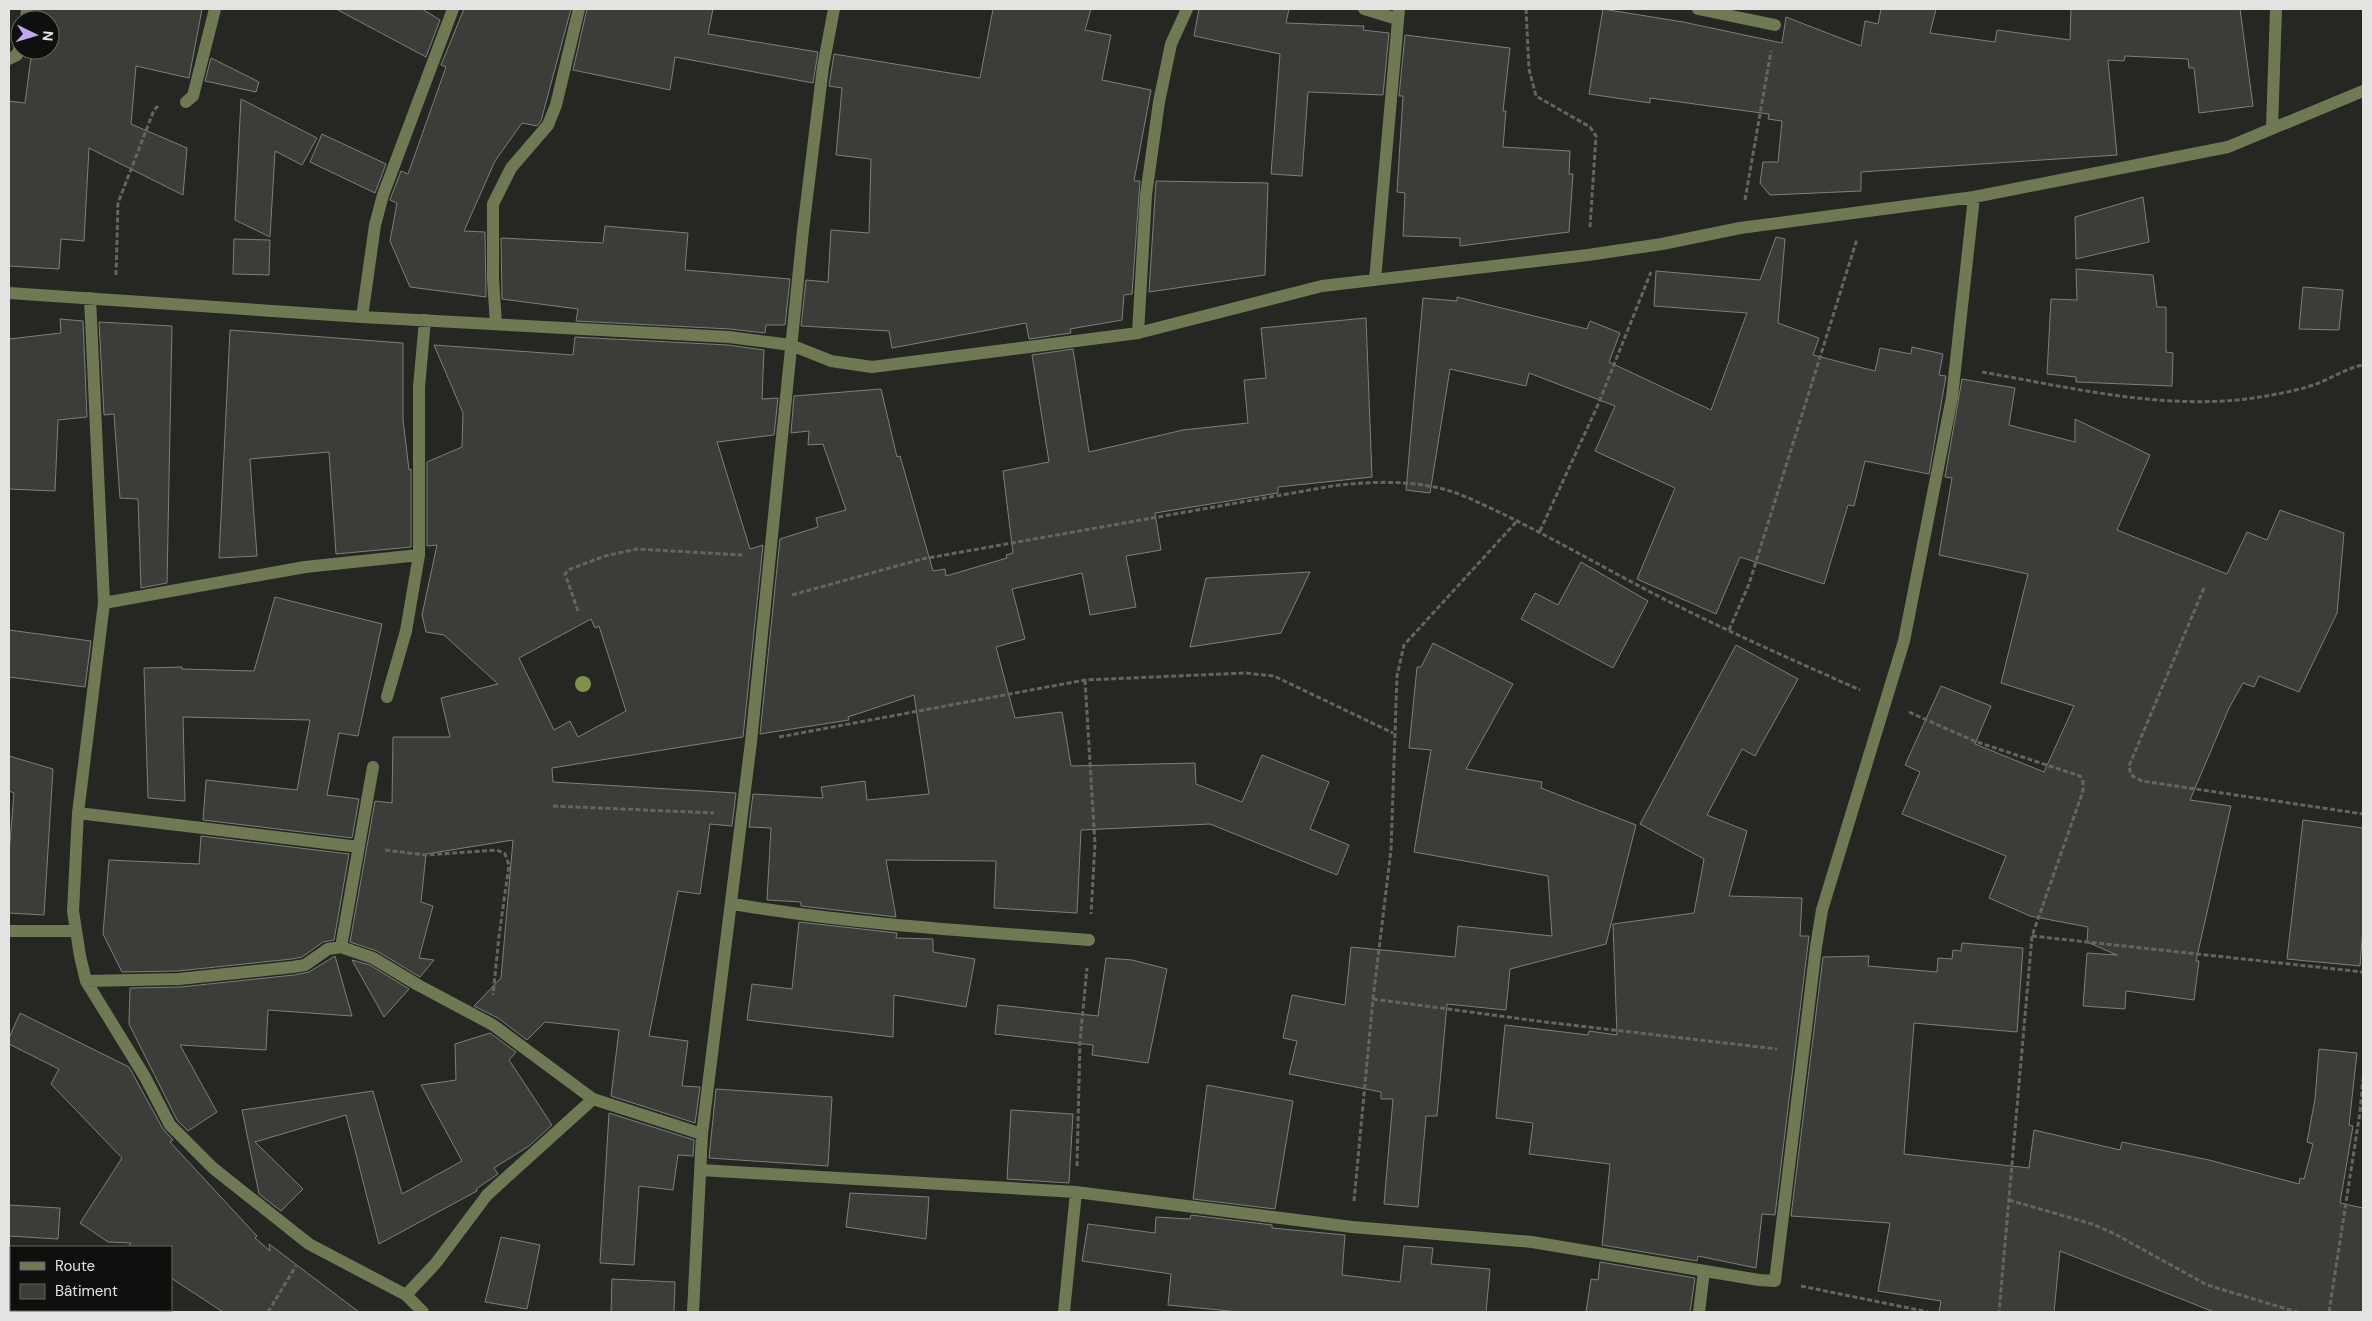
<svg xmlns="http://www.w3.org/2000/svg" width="2372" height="1321" font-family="'DM Sans',sans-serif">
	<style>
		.building { fill: #3c3d39; stroke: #7d7f7a; fill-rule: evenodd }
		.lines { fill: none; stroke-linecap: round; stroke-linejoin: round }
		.path { stroke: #646461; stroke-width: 3; stroke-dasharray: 5 2.5; stroke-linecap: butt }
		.minor { stroke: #6f7a55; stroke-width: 12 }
		.tree { fill: #80914b }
	</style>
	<rect width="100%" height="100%" fill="#262723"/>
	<path class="building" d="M36,9H202L189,78L136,66L131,124L187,148L183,195L89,148L84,241L61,239L59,269L9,266V101L25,103L32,50H50V20H35Z
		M336,9H422L440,20L426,57Z
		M464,9H571L541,121L537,126L522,123L495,161L464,231L485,232L486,297L410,287L390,241L397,203L390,200L391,197L401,171L408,174L446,67L441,65Z
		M587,9H713L708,34L818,52L813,83L675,57L670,90L573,70Z
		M993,9H1091L1085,30L1111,35L1102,80L1151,90L1134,181H1140L1132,294L1124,295L1122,320L1070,329L1071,333L1029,339L1026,323L892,348L889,331L801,326L806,280L828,282L831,230L869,233L871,159L836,155L842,88L829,86L834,54L980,78Z
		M1199,9H1289L1286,23L1364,26L1363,30L1389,33L1383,95L1308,92L1302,176L1271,174L1280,54L1194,36Z
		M1603,9L1683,22L1782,43L1786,17L1861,46L1865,21L1878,24L1881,9H1936L1930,33L1995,42L1997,30L2070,40L2071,9H2240L2253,106L2199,113L2194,68H2189L2188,59L2125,56L2124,61L2108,60L2117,155L1861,172V191L1770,195L1760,183L1763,162H1778L1782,121L1768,119L1769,114L1650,98V103L1589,94Z
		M1405,35L1510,48L1503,111H1506L1503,147L1570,151L1569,174H1573L1569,232L1460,246V238L1403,236L1405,193L1397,192L1403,96H1399Z
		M211,58L259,82L256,92L205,81Z
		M241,99L317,138L302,165L275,151L270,237L235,220Z
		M322,134L386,164L375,193L310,162Z
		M1156,181L1268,183L1265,275L1149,292Z
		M2143,197L2149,242L2076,259L2075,217Z
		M605,226L688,233L685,270L790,279L785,325H766L765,333L730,329L576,321L578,309L502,299L501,238L603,243Z
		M1776,237L1785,239L1778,323L1819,338L1813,355L1875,371L1880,348L1911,354L1912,347L1943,354L1939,375L1946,376L1929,474L1865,461L1854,506L1848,505L1824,584L1740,557L1716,614L1637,579L1675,488L1595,451L1615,406L1529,373L1526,386L1450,369L1430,493L1406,490L1423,298L1457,301V297L1587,329L1590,321L1620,333L1609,362L1711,410L1747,313L1654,306L1656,271L1760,280Z
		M234,239L270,240L269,275L233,274Z
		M2076,269L2153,275L2157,307H2166V352L2173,353L2172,386L2076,382V377L2047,374L2051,299L2077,300Z
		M2303,287L2343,290L2339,330L2299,329Z
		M1366,318L1372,477L1278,487V493L1155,513L1161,550L1126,556L1136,607L1090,615L1082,573L1012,589L1025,639L996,647L1015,718L1062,712L1071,766L1195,763L1196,784L1242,802L1262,755L1329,782L1310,829L1349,845L1337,875L1210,824L1081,830L1077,913L994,908L996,861L886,860L896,917L801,906V902L767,900L771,828L749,827L753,794L823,798L821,787L865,781L867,800L929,794L914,695L848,717L849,720L760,734L780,539L818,527L816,518L846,510L823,444L808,445L809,431L791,433L794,396L881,389L897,457L900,456L933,571L945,569L946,576L1007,558L1006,555L1013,553L1003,471L1049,462L1032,355L1073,349L1089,452L1183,430L1248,423L1244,380L1266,378L1261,328Z
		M60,319L83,321L87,417L58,420L55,491L9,489V339L61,333Z
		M99,322L172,326L167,583L141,588L138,499L120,498L114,414L104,415Z
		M230,330L403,343V420L409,470L411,469V547L336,554L329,452L250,459L257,556L219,558Z
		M575,337L728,345L764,350L762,399L778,398L774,435L717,442L750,549L763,545L743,737L552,768L553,782L736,793L732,826L710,824L700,894L678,891L649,1036L688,1041L682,1086L700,1087L695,1123L611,1096L619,1030L545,1022L527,1040L498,1018L474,1006L501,978L513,840L426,854L421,902L433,906L419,958L434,960L420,977L377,951L350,942L375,801L392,803L393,737H450L441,698L498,684L444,635L426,632L422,615L437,545L427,546V462L462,447L463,413L434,345L573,355ZM591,619L595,628L599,626L626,711L578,737L570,721L554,730L519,658Z
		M1962,379L2015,388L2009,425L2075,442V419L2150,455L2117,530L2227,574L2247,532L2267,540L2280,510L2344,533L2337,613L2299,692L2259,676L2254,687L2243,683L2229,708L2190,800L2231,806L2196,961H2199L2194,1000L2126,991L2125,1009L2083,1006L2087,953L2117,955L2087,942L2088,927L2030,916L1989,898L2006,856L1902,814L1920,772L1905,765L1941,686L1991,706L1975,744L2044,772L2074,706L2001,683L2028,574L1939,555L1952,478L1945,477Z
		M1581,562L1648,601L1613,668L1521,619L1535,593L1558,605Z
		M1310,572L1281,633L1190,647L1206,578Z
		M275,597L382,624L358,736L339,733L327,795L359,799L352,838L203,820L206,780L297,790L310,720L183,717L185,801L148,798L144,668L182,667V669L254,671Z
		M9,630L91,641L85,687L9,677Z
		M1433,643L1513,684L1466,769L1542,782L1541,788L1636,825L1606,944L1510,969L1506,1010L1447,1004L1437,1116H1426L1418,1207L1384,1204L1393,1099H1381V1092L1289,1074L1297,1041L1283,1038L1292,995L1345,1005L1351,947L1455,957L1458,926L1552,936L1548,876L1414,852L1431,750L1409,748L1417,667H1421Z
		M1736,645L1798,679L1755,756L1742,749L1707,815L1747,831L1729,896L1802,898L1800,936H1809L1775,1215L1762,1214L1756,1268L1698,1256L1697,1261L1602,1245L1610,1164L1529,1154L1533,1123L1496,1118L1505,1025L1588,1035L1589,1031L1617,1035L1613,924L1694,913L1704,859L1640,824Z
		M9,756L53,769L44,915L9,913V854L14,793L9,791Z
		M2303,820L2363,828V928L2360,966L2287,959Z
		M201,836L349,854L334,940L323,942L302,957L292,959L178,971L122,972L103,934L109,860L199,864Z
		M799,922L897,933L896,938L933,939V952L975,959L966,1007L894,995L893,1037L747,1020L752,984L792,989Z
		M1962,943L2023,948L2017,1032L1914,1023L1904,1154L2029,1168L2034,1130L2120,1150L2122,1142L2209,1160L2299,1184L2300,1178L2304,1179L2313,1144L2307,1142L2315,1099L2319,1049L2357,1053L2349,1125L2353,1126L2340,1203L2363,1208V1312H2214L2060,1251L2054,1312H1939L1941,1301L1878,1291L1890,1223L1791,1216L1823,957L1869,956L1868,966L1937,972L1938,958L1952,959L1953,950L1961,951Z
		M335,956L352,1016L268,1010L266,1050L180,1045L217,1112L188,1131L177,1120L129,1024L130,988L180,987L294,975L309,972Z
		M1106,958L1132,960L1167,969L1148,1063L1092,1055L1093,1045L995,1034L998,1005L1098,1016Z
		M352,960L370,965L409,989L384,1017Z
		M20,1013L129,1067L163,1129L173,1140L170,1142L257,1236L255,1238L270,1251L269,1244L359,1312H223L171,1278V1247H128L131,1243L108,1242L80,1223L122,1158L51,1084L59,1069L9,1044V1038Z
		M490,1033L516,1052L509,1060L552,1125L529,1146L494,1168L498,1174L476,1189L477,1191L379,1244L346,1115L255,1142L303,1189L281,1211L259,1194L242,1110L373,1091L402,1194L462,1161L421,1085L456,1080L455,1044Z
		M1207,1085L1293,1101L1275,1209L1193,1199Z
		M716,1089L832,1097L828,1166L709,1158Z
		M1011,1110L1073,1114L1069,1183L1007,1179Z
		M609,1113L694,1140L693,1156L678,1155L673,1190L639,1186L634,1265L600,1263Z
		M850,1193L929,1197L926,1239L846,1227Z
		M9,1205L60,1208L58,1239L9,1236Z
		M1191,1215L1272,1225V1228L1345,1235L1342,1275L1400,1282L1404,1246L1433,1248L1431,1264L1490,1269L1486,1312H1240L1168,1305L1171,1274L1082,1261L1088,1224L1155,1233L1156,1217L1190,1219Z
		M501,1237L540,1245L527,1309L485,1302Z
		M1600,1262L1695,1278L1690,1312H1586L1591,1279L1598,1280Z
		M612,1279L675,1282L674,1312H611Z"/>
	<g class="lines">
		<path class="path" d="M1526,9L1529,69L1536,96L1590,127L1596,136L1590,227
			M1745,200L1771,51
			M116,275L118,203L154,110L159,105
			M1982,372C2073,388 2173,413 2266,396C2283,393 2305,389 2321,382C2335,376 2348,368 2363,365
			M1540,531L1597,407L1651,272
			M2204,588L2129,766L2131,775L2142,781L2363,814
			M792,595L922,559L1332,486C1366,482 1400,480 1434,487C1457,491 1479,503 1501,513C1544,534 1585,557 1628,580C1703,621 1782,655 1860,690
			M578,611L565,574L568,570L605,556L637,549L742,555
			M1729,630L1749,584L1857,239
			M1085,680L1095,844L1091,914
			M1909,712L1974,741L2080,776L2083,782V791L2032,936L1999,1312
			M779,737L1085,680L1245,673L1274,676L1393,733
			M553,806L714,813
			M385,850L425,855L497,850L505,854L509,865L499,936L493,995
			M2032,936L2363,972
			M1373,999L1545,1022L1777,1049
			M1077,1166L1080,1041L1087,968
			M2009,1200L2092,1224L2115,1234L2207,1285L2297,1312
			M1354,1201L1373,999L1391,850L1397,676L1404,645L1517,521
			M1801,1286L1928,1312
			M268,1312L296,1266
			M2329,1312L2360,1112L2363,1079"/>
		<path class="minor" d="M1364,9L1397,19
			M1698,9L1775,25
			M26,20L27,9
			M9,59L17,55L20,47
			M186,102L193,96L215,9
			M2272,128L2276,9
			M1375,280L1399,9
			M9,293L362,317L729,337L791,345L831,361L872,367L1138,333L1322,286L1588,255L1662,244L1740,228L1974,197L2228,147L2363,91
			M90,298L104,603L78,813L73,911L80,956L86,981L145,1077L170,1125L213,1168L309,1244L406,1295L423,1312
			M362,317L375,225L383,195L453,9
			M496,324L493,279V204L511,168L548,125L556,105L579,9
			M1138,333L1146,195L1159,102L1171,44L1187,9
			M104,603L305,567L419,555V387L425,320
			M387,697L406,631L419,555
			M78,813L359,847
			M733,904C851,924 970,931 1089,940
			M9,931H76
			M341,947L373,767
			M86,981L179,979L293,967L305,965L328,949L341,947L373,958L418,985L493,1025L593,1099L702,1134
			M701,1170L1076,1192L1352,1227L1532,1242L1759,1280L1775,1281L1816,947L1822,910L1904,641L1952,397L1974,197
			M406,1295L436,1263L487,1195L593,1099
			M693,1312L702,1134L751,742L803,230L823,67L834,9
			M1064,1312L1076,1192
			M1699,1312L1704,1271"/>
	</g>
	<circle class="tree" cx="583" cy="684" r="8"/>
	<rect width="2372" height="1321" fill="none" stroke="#e3e3e1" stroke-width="20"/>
	<rect x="10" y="1246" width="162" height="65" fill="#0f100e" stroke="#646462"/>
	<rect x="20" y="1262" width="25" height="8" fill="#6f7a55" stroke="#646462"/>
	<text x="55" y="1271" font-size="15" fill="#e3e3e1">Route</text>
	<rect x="20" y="1284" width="25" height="15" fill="#3c3d39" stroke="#646462"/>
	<text x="55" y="1296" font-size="15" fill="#e3e3e1">Bâtiment</text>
	<g transform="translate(35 35) rotate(95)"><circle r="24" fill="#0f100e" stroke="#646462"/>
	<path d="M0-4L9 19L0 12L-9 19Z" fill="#c3a7f2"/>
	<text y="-8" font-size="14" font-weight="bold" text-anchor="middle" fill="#e3e3e1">N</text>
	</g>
</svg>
